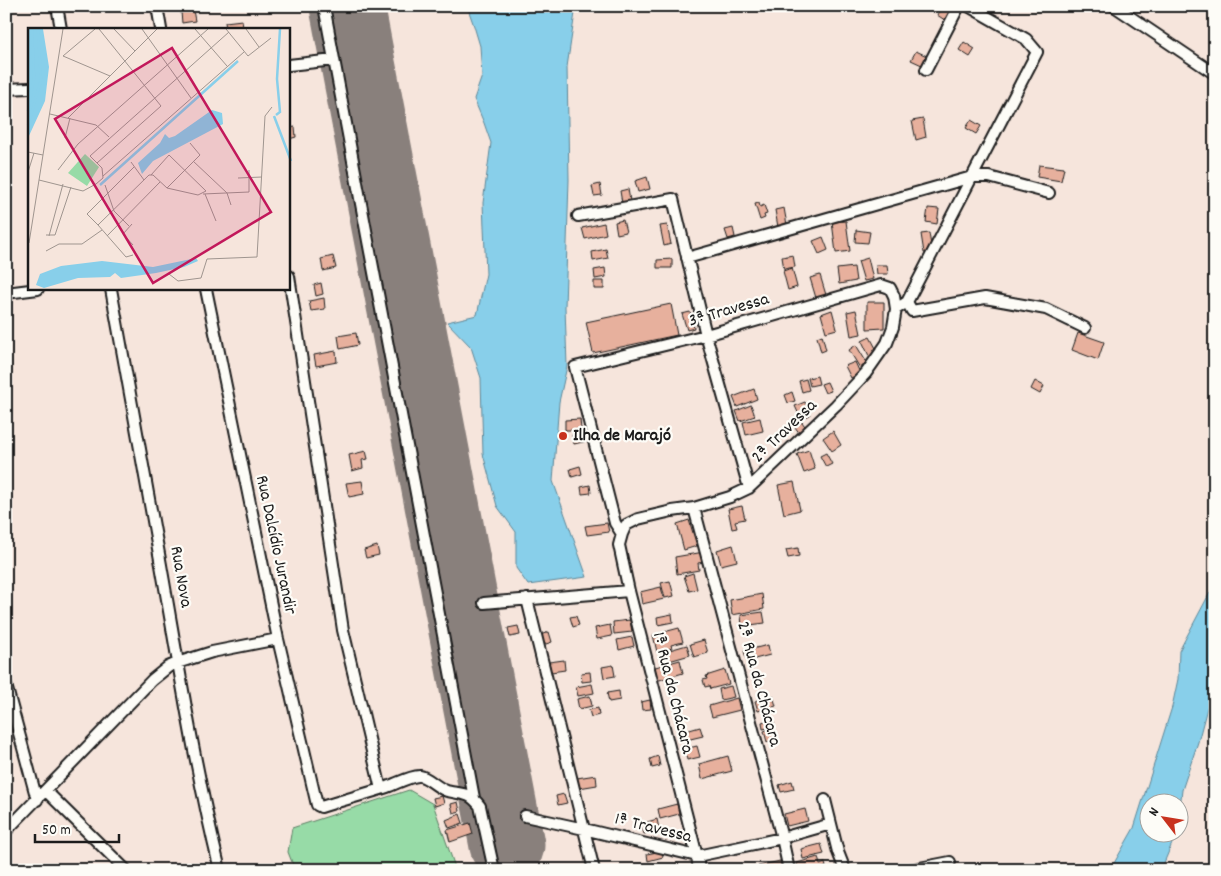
<svg xmlns="http://www.w3.org/2000/svg" width="1221" height="876" font-family="Dekko,sans-serif">
	<style>
		.green { fill: #97dba7; stroke: #5a7c62 }
		.water { fill: #88cfea; stroke: #5d8798 }
		.lines { fill: none; stroke-linecap: round; stroke-linejoin: round }
		.runway { stroke: #89807c; stroke-width: 75 }
		.building { fill: #e7b09d; stroke: #1c1c1c }
		.street-casing { stroke: #1c1c1c; stroke-width: 14 }
		.street { stroke: #fdfcf7; stroke-width: 10 }
		.poi-dot { fill: #c8321e; stroke: #fdfcf7; stroke-width: 2 }
		.labels { text-anchor: middle; dominant-baseline: central; stroke-width: 4.5; stroke-linejoin: round; paint-order: stroke }
		.street-label { font-size: 18px; fill: #1c1c1c; stroke: #fdfcf7 }
		.poi-label { font-size: 18px; font-weight: bold; fill: #1c1c1c; stroke: #fdfcf7; text-anchor: start }
		.inset-river { fill: none; stroke: #88cfea; stroke-width: 2.5 }
		.inset-road { fill: none; stroke: #9f958f; stroke-width: 1 }
		.view { fill: #c2185b; fill-opacity: 0.15; stroke: #c2185b; stroke-width: 2.5 }
		.inset-edge { fill: none; stroke: #1c1c1c; stroke-width: 2.5 }
	</style>
	<rect width="100%" height="100%" fill="#f6e5dc"/>
	<filter id="ink" filterUnits="userSpaceOnUse"><feTurbulence type="fractalNoise" baseFrequency=".02" numOctaves="2"/><feDisplacementMap in="SourceGraphic" scale="10" xChannelSelector="R" yChannelSelector="G"/><feConvolveMatrix kernelMatrix="1 2 1 2 8 2 1 2 1" color-interpolation-filters="sRGB"/></filter>
	<g filter="url(#ink)">
		<path class="green" d="M409,790L433,804L456,870H295L288,852L292,828Z"/>
		<path class="water" d="M467,6H576L567,67L569,180L565,307L567,366L559,402L553,481L587,577L528,585L516,568V532L497,506L483,454L481,378L471,347L447,322L477,315L486,274L483,203L491,143L484,123L474,99L482,76L480,46L474,26Z
			M1215,583V692L1207,708L1198,742L1182,790L1179,816L1178,804H1148V834H1176L1161,870H1109L1113,865L1134,828L1172,707L1178,679L1179,651Z"/>
		<g class="lines">
			<path class="runway" d="M347,6L507,845"/>
		</g>
		<path class="building" d="M942,6L953,12L948,22L937,15Z
			M193,10L195,21L182,23L181,12Z
			M242,20L243,28L226,29L225,22Z
			M964,42L975,49L970,57L959,50Z
			M916,51L929,57L924,66L911,60Z
			M923,119L926,137L916,140L912,121Z
			M971,120L981,126L976,134L966,128Z
			M295,127L296,137L289,139V128Z
			M1039,165L1064,168L1061,181L1037,177Z
			M647,177L650,189L638,192L635,181Z
			M600,184L602,195L594,196L592,186Z
			M628,189L630,201L622,203L620,191Z
			M759,203L760,207L764,205L767,214L764,215L765,218L760,220L755,204Z
			M784,208L787,225L778,227L775,210Z
			M928,208L939,209L937,224L926,222Z
			M623,220L626,232L617,234L615,222Z
			M846,221L850,251L836,253L832,222Z
			M604,223L606,234L585,239L582,228Z
			M667,225L671,244L664,246L660,226Z
			M733,228L735,237L728,239L725,230Z
			M856,230L870,232L868,243L855,242Z
			M929,233L932,252L924,253L921,234Z
			M823,237L828,250L819,254L813,241Z
			M606,249L608,258L593,261L592,252Z
			M793,255L795,267L784,269L782,257Z
			M333,256L336,268L323,271L321,259Z
			M868,258L873,279L864,281L858,261Z
			M672,259V268H657V260Z
			M876,265H887L888,274H877Z
			M854,267L856,281L839,284L837,269Z
			M605,268L606,277L595,279L594,270Z
			M792,268L797,287L788,290L783,271Z
			M820,275L826,295L816,298L810,278Z
			M594,281H604V289H594Z
			M321,283L323,294L316,296L314,285Z
			M324,298L325,309L311,311L309,301Z
			M867,302H884V328L867,329Z
			M671,304L677,335L593,353L586,322Z
			M832,310L837,329L826,332L821,314Z
			M856,310L861,334L851,336L847,312Z
			M690,312L694,328L687,330L682,314Z
			M356,333L358,345L340,349L338,336Z
			M1078,333L1104,342L1098,360L1072,350Z
			M822,335L826,350L821,352L817,337Z
			M870,337L879,354L870,358L862,341Z
			M856,345L867,363L860,368L849,350Z
			M336,351L337,362L316,366L314,355Z
			M855,362L860,373L851,378L845,366Z
			M817,376L819,384L810,386L808,378Z
			M806,379L809,390L802,392L799,381Z
			M1035,381L1044,386L1040,394L1031,389Z
			M827,382L831,391L825,393L821,384Z
			M754,389L757,399L737,407L733,397Z
			M792,392L795,401L788,403L785,395Z
			M805,402L810,415L801,419L795,406Z
			M751,405L755,416L740,421L736,411Z
			M760,418L763,431L746,435L743,422Z
			M580,419L581,430H565V420Z
			M802,422L807,429L800,434L795,427Z
			M833,431L841,445L832,451L823,438Z
			M585,432L587,441L574,444L572,435Z
			M809,450L815,469L804,473L797,454Z
			M366,451L368,459L362,460L363,468L352,471L349,455Z
			M826,453L832,464L826,467L820,456Z
			M580,466L582,474L572,477L570,469Z
			M362,481L364,494L349,497L346,483Z
			M794,482L800,510L784,514L778,485Z
			M590,485L591,493L582,494L581,487Z
			M742,506L745,519L735,521L737,528L732,529L728,509Z
			M689,520L697,546L684,550L677,524Z
			M607,523L609,532L587,535L585,526Z
			M733,545L737,561L721,565L717,550Z
			M377,546L379,555L366,558L364,550Z
			M798,548L799,556L788,558L786,550Z
			M704,552L705,562L698,563L699,570L677,574L675,557Z
			M693,573L697,589L689,591L684,576Z
			M670,581L674,596L665,598L661,583Z
			M661,587L664,599L642,604L640,592Z
			M762,594L764,609L732,615L730,600Z
			M763,612L765,623L742,626L741,615Z
			M672,614L673,622L658,625L657,617Z
			M576,616L579,625L573,627L570,617Z
			M630,620L632,632L614,634L613,622Z
			M610,625L612,636L597,639L595,628Z
			M518,626L520,635L510,637L508,628Z
			M679,628L683,642L671,645L672,648L657,652L653,635Z
			M549,632L552,642L543,645L540,635Z
			M632,637L634,646L619,650L617,640Z
			M704,640L708,653L694,657L690,644Z
			M687,645L690,655L662,663L659,653Z
			M768,645L770,655L747,661L744,651Z
			M564,660L565,670L551,672L549,662Z
			M680,660L683,673L656,681L652,668Z
			M613,665L615,676L604,678L602,667Z
			M725,670L729,684L710,689L709,686L705,687L703,680L707,679L706,676Z
			M590,672L591,681L582,682L581,673Z
			M592,684L594,693L578,696L576,687Z
			M731,686L734,697L721,700L719,689Z
			M619,691L620,700L609,702L607,693Z
			M590,696L592,706L579,709L577,699Z
			M773,696L776,706L758,711L755,701Z
			M737,698L740,710L712,717L709,706Z
			M650,700L651,709L642,710L641,702Z
			M598,708L599,715L591,717L589,710Z
			M773,719L775,726L763,729L762,722Z
			M700,727L703,736L682,741L679,733Z
			M774,728L777,739L767,742L764,731Z
			M697,746L700,757L687,760L685,749Z
			M658,756L660,766L652,768L650,759Z
			M728,756L732,771L702,779L699,764Z
			M596,775L597,785L579,788L577,778Z
			M792,781L794,789L781,792L779,785Z
			M564,794L567,803L558,805L556,796Z
			M442,796L444,803L435,806L433,798Z
			M458,802L460,811L453,813L451,804Z
			M677,804L679,814L660,819L658,809Z
			M805,809L808,821L787,826L784,814Z
			M460,814L463,823L449,828L446,820Z
			M657,819L659,829L644,834L641,824Z
			M470,823L473,834L450,842L447,830Z
			M821,844L824,854L803,859L801,849Z
			M662,851L663,857L648,861L647,854Z
			M818,857L820,865L825,863L826,867L816,870H798L797,863Z
			M780,861L782,870H759L758,866Z"/>
		<g class="lines">
			<defs>
				<path id="street" d="M57,6L61,29
					M157,6L161,29
					M324,6L368,241L474,798
					M1114,6L1215,74
					M289,65L334,60
					M926,70L959,6
					M6,89L29,88
					M578,216L673,199L706,335L749,488
					M687,258L972,177H989L1049,193
					M289,276L343,630L381,789
					M111,289C128,381 145,473 161,565C179,667 195,769 220,870
					M206,289L278,639L317,805L321,807C343,800 366,794 387,787C396,784 412,775 420,776C428,777 437,788 447,791C463,795 468,791 480,806L494,870
					M6,293L38,289
					M907,302L912,311L985,298L1046,309L1085,328
					M896,309L907,302L1037,52L1026,39L968,6
					M694,508L782,838L789,870
					M622,534L615,523L575,367L706,335L881,285L890,288L894,296L896,309L893,327L887,343L866,373L836,405L749,488L730,497L694,508L672,511L638,519L626,525L622,534L619,545L629,591L697,856L699,870
					M527,599L594,870
					M484,603L629,591
					M6,685L37,800
					M46,791L126,870
					M825,800L838,852L845,870
					M525,816L584,829L697,856L782,838L831,824
					M6,831L152,680L168,667L177,663L212,652L278,639
					M909,870L950,862"/>
			</defs>
			<use href="#street" class="street-casing"/>
			<use href="#street" class="street"/>
		</g>
	</g>
	<circle class="poi-dot" cx="563" cy="436" r="5"/>
	<g class="labels">
		<g class="street-label">
			<text transform="translate(729 311) rotate(-16)">3ª Travessa</text>
			<text transform="translate(785 432) rotate(-44)">2ª Travessa</text>
			<text transform="translate(275 545) rotate(78)">Rua Dalcídio Jurandir</text>
			<text transform="translate(180 577) rotate(80)">Rua Nova</text>
			<text transform="translate(758 684) rotate(75)">2ª Rua da Chácara</text>
			<text transform="translate(672 693) rotate(76)">1ª Rua da Chácara</text>
			<text transform="translate(653 829) rotate(14)">1ª Travessa</text>
		</g>
		<g class="poi-label">
			<text x="573" y="436">Ilha de Marajó</text>
		</g>
	</g>
	<g transform="translate(28 28)">
		<rect width="262" height="262" fill="#f6e5dc"/>
		<path d="M57,126L71,139L59,158L40,145Z" fill="#97dba7"/>
		<path d="M0,1H15L21,39L17,73L0,110ZM184,82L194,85L195,96L125,133L114,146L110,135L132,115L137,106L141,110L147,108ZM168,230L170,233L156,239L128,245L93,250L87,245L82,249L50,250L16,260L8,257L12,246L33,238L74,233L125,239Z" fill="#88cfea"/>
		<path class="inset-river" d="M0,83L6,50L4,1M248,87L252,84L249,51L252,1M246,88L263,133M0,97L13,52L10,1M72,157L210,33"/>
		<path class="inset-road" d="M86,1L107,23M114,1L163,70M167,1L199,38M198,1L220,28L243,10M218,1L231,19M35,28L82,48M35,28L67,1M22,86L68,97L81,109M40,90L129,1M37,110L42,90M0,124L15,127M165,133L199,165L203,177M103,134L116,152M69,135L133,78L71,1M30,142L50,116L180,1M0,144L6,125M75,148L216,24M210,150L234,149M11,152L55,163L68,156L75,150L74,140L62,128L201,4M77,157L86,183L101,198M139,160L172,127L162,115M175,166L221,164V142M177,166L188,193M104,196L95,206L105,217M70,197L59,186L106,139M18,207H27L43,159M21,208L35,156M79,208L132,154M1,215L35,1M18,223L31,216H54L74,202M105,227L98,229L70,197L121,147H125L139,160L170,167L178,163L141,127L123,147M141,246L150,253L173,250L179,231L229,229L237,88L244,79"/>
		<path class="view" d="M144,20L243,184L125,255L27,91Z"/>
		<rect width="262" height="262" class="inset-edge"/>
	</g>
	<rect width="1221" height="876" fill="none" stroke="#fdfcf7" stroke-width="25"/>
	<rect x="12" y="12" width="1196" height="851" fill="none" stroke="#1c1c1c" stroke-width="2" filter="url(#ink)"/>
	<g transform="translate(1164 818) rotate(301)"><circle r="24" fill="#fdfcf7" stroke="#a3a29f"/>
	<path d="M0-4L9 19L0 12L-9 19Z" fill="#c8321e"/>
	<text y="-8" font-size="14" font-weight="bold" text-anchor="middle" fill="#1c1c1c">N</text>
	</g>
	<path d="M35 834v8h84v-8" fill="none" stroke="#1c1c1c" stroke-width="2.5"/>
	<text x="42" y="834" font-size="15" fill="#1c1c1c" stroke="#fdfcf7" stroke-width="4" paint-order="stroke">50 m</text>
</svg>
